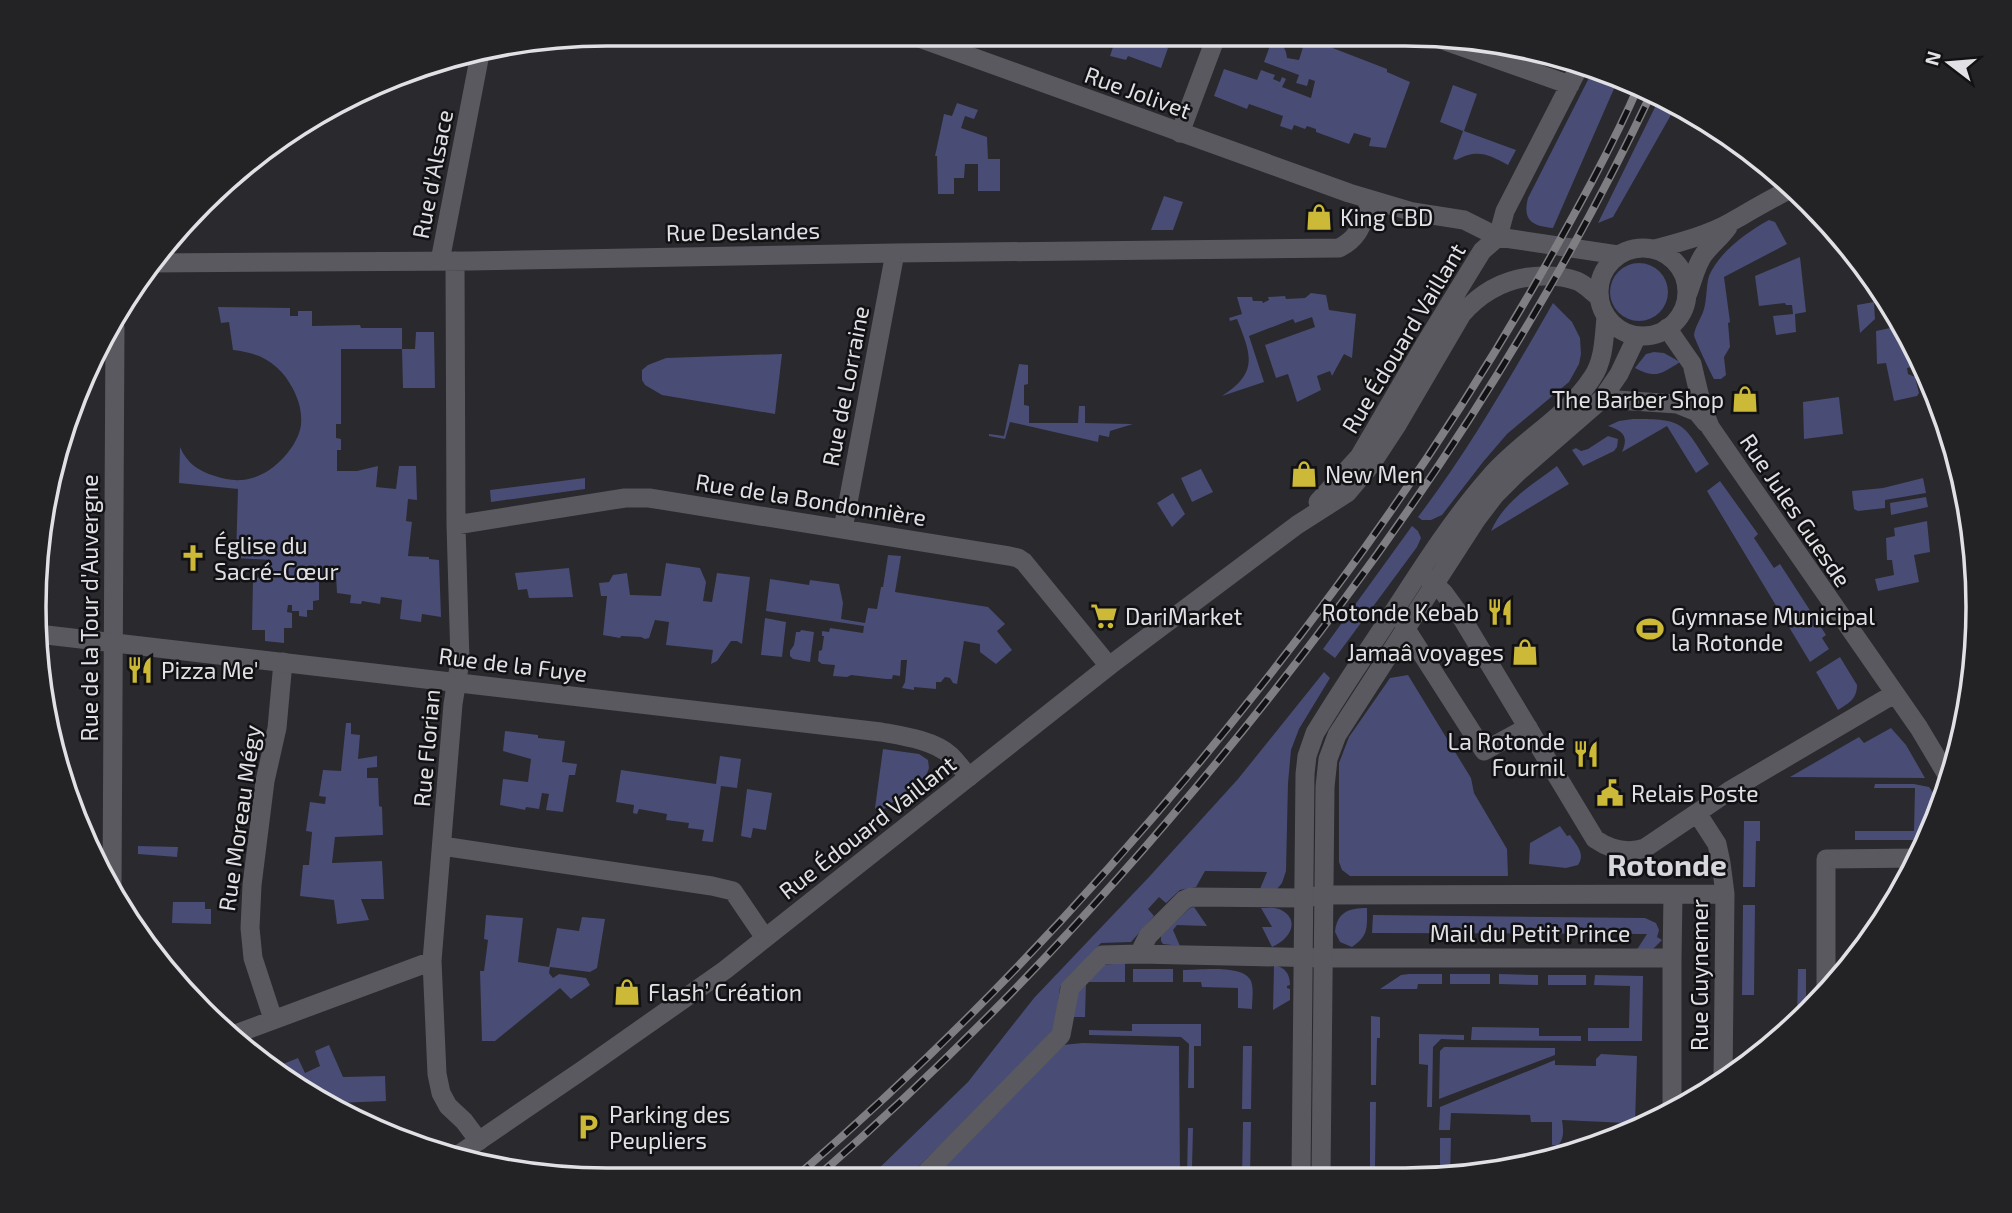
<svg xmlns="http://www.w3.org/2000/svg" width="2012" height="1213" font-family="'Exo 2',sans-serif">
	<style>
		.green { fill: #494c74 }
		.lines { fill: none; stroke-linecap: round; stroke-linejoin: round }
		.minor { stroke: #59595f; stroke-width: 19 }
		.tertiary { stroke: #59595f; stroke-width: 19 }
		.secondary { stroke: #59595f; stroke-width: 19 }
		.rail-casing { stroke: #7e7e83; stroke-width: 8 }
		.rail { stroke: #121215; stroke-width: 5; stroke-dasharray: 16; stroke-linecap: butt }
		.labels { text-anchor: middle; dominant-baseline: central; stroke-width: 5; stroke-linejoin: round; paint-order: stroke }
		.street-label { font-size: 23px; fill: #e1e1e5; stroke: #121215 }
		.poi-label { font-size: 23px; fill: #e1e1e5; stroke: #121215; text-anchor: start }
		.district-label { font-size: 30px; font-weight: bold; fill: #d6d7dd; stroke: #121215 }
		.rim { fill: none; stroke: #e1e1e5; stroke-width: 3.5 }
	</style>
	<rect width="100%" height="100%" fill="#29292e"/>
	<path class="green" d="M1101,36H1136L1168,48L1161,68L1128,56L1126,60L1110,56L1113,47L1099,41Z
		M1272,40C1282,44 1286,47 1287,58L1299,60L1303,47H1309L1312,40L1387,69V72L1410,82L1386,148L1369,146L1371,138L1354,133L1349,144L1316,132V129L1307,126L1305,129L1294,125L1292,130L1280,126L1283,116L1249,104L1247,109L1214,96L1224,69L1257,80L1261,70L1275,75L1273,79L1280,82L1282,77L1286,79L1282,87L1311,98L1315,81L1309,79L1307,86L1296,83L1299,75L1264,62Z
		M1594,68L1620,75L1553,228C1533,226 1522,221 1528,198Z
		M1453,85L1477,94L1464,131L1516,150L1508,165C1487,154 1478,149 1456,160L1453,159L1463,131L1440,122Z
		M1660,97L1676,106L1613,217L1598,223Z
		M957,103L978,110L974,119L965,116L961,128L987,137L988,159H1000V191H978V164H965L964,178H954V194H938L937,156H935L944,114L952,116Z
		M1164,196L1183,202L1173,230H1151Z
		M1769,220L1775,222L1787,244L1724,277L1730,322L1728,323L1730,347L1724,357L1726,375L1721,379H1714C1712,376 1694,338 1694,335C1695,326 1702,317 1704,309C1707,298 1706,286 1709,276C1719,252 1747,232 1769,220Z
		M1800,257L1806,312L1795,314L1796,332L1776,335L1773,316L1793,314L1792,305H1786L1785,303L1759,306L1755,276Z
		M1610 292a29 29 0 1 1 58 0a29 29 0 1 1-58 0Z
		M1873,280L1888,300L1874,303L1875,319L1860,333L1857,305L1874,302Z
		M1311,293L1326,295L1329,310L1356,314L1352,358L1344,354L1332,376L1330,371L1317,376L1321,390L1297,402L1288,374L1276,378L1265,345L1315,327L1312,317L1295,323L1293,319L1249,336L1264,382L1222,396C1259,372 1251,355 1237,319L1230,321L1229,318L1242,314L1237,297H1252L1253,301H1262L1263,303L1269,300L1268,297L1285,296L1286,299L1305,298Z
		M1553,303L1572,322L1580,338L1581,354L1579,364L1569,382L1507,434L1483,462L1442,515L1431,520H1422L1418,517C1469,450 1511,376 1553,303Z
		M218,307L290,308V316H298V311H312V326L360,325L361,328H402V349H415L416,332H434L435,388H403L402,349H341V424H336V438L341,439V450H337V471H357L378,466L376,487L396,489L399,466H416L417,500L408,499L406,521L412,522L408,556L429,557V559L439,560L441,617L422,614L421,622L400,619L402,600L381,597L380,604L362,601L361,604L350,603L351,595L337,593L336,575L319,576V600L313,601V610H307V617L299,616V611H292V605H288L287,612L292,613V628H284V643L265,641V630H252L253,578L270,577L271,560L236,558L238,489L179,483L180,447C187,463 198,471 215,476C227,480 239,482 252,478C273,473 298,447 301,425C302,411 299,401 293,389C280,364 261,353 233,350L229,322L221,323Z
		M1904,325L1912,341L1916,366L1907,368L1908,374L1915,377L1919,393L1917,396L1894,401L1886,363L1877,364L1876,331Z
		M1654,352L1664,353L1680,362C1661,374 1656,379 1635,368L1646,354Z
		M782,354L775,414L662,395L645,385L642,380V370L648,365L666,358Z
		M1019,364L1028,365V384L1024,385V405L1029,406V423H1078L1079,406H1085V423L1133,424L1110,431L1109,437L1099,435L1098,442L1010,422L1005,439L989,436V434L1004,436Z
		M1839,397L1843,434L1804,439L1803,402Z
		M1633,419C1684,419 1682,422 1709,464L1696,473L1667,426L1622,452C1629,436 1623,431 1608,426L1619,421Z
		M1608,436L1618,439L1617,447L1614,451L1583,466L1572,450L1576,448L1581,451L1588,449Z
		M1557,466L1569,484L1491,531C1504,501 1532,485 1557,466Z
		M1201,469L1213,492L1192,502L1181,478Z
		M585,478V489L491,502L490,490Z
		M1923,478L1926,493L1885,500V508L1858,511L1854,509L1852,491L1883,488Z
		M1720,481L1758,534L1754,538L1774,568L1780,564L1826,635L1822,638L1829,649L1810,662L1707,491Z
		M1173,493L1185,514L1172,527L1157,503Z
		M1926,497L1928,507L1891,515L1890,503Z
		M1927,521L1930,552L1914,555L1919,582L1878,591L1875,579L1894,575L1892,560H1887L1886,538L1895,536L1894,528Z
		M1412,526L1418,531L1421,538L1417,547L1335,658L1323,649Z
		M888,555L901,556L895,592L988,607L1005,624L997,631L1012,650L996,664L980,652V644L964,641L957,684L953,683L950,678L945,677L941,682H936V689L914,687V690L902,688L905,682L907,660H901L900,676L893,675L892,679H886L851,675L847,677L833,676L835,665L822,664L818,661L819,651L822,650L824,636H822V631L829,632L830,628L863,633L864,626L766,611L770,579L809,585L810,580L839,584L843,603L841,619L865,623L868,608L877,609L881,587H883Z
		M666,563L700,568L706,582L703,601L712,602L717,573L750,577L742,644L737,641H731L717,661L711,664L713,650L666,645L669,622L655,620L649,638L645,639L641,637L621,636L620,638L603,635L607,596H601L599,583L609,582L613,575L627,573L630,595L661,596Z
		M569,568L573,597L529,598L527,589L518,590L515,573Z
		M765,618L786,622L782,657L761,655Z
		M801,630L814,632L810,662L793,659L790,656V651L794,645L796,632H800Z
		M1840,657L1857,685C1857,699 1849,703 1838,710L1816,672Z
		M1324,672L1330,678L1299,729L1291,750L1288,783L1286,871L1282,883L1277,889H1260L1267,872L1205,871L1196,887L1180,890L1166,903L1159,897L1148,909L1154,916L1131,942L1101,943L1060,987L1055,1030L1010,1077L909,1176H871L968,1082L1034,998L1149,877L1238,779Z
		M1408,675L1471,778L1474,793L1507,849L1508,876H1350L1342,870L1339,862V763L1349,737L1390,678Z
		M346,723H351V734L360,735L358,759L377,756V767L367,768V778H378L379,806L382,807L383,835L335,837L332,863L382,861L384,899H361L369,920L337,924L334,900L300,896L303,865H309L312,832L306,831L310,802L325,804L326,797L319,796L323,770L341,771Z
		M1891,728L1906,745L1925,778L1790,777L1859,737L1864,743Z
		M505,731L538,735V738L565,741L562,762L577,764L575,775H569L563,812L546,810L549,794L542,793L539,809L526,807L525,810L500,805L503,779L528,782L531,759L503,751Z
		M883,749L919,754L928,760L929,768L926,776L879,813L875,808Z
		M720,756L741,759L737,788L721,786L713,842L702,841L704,830L688,828L689,823L666,820L667,814L639,809L637,814L633,813L634,805L616,802L621,770L716,784Z
		M1875,784H1914L1929,787C1945,807 1935,819 1927,840H1855V831H1914L1915,788H1874Z
		M747,789L772,793L766,830L753,828L751,838L741,836Z
		M1744,821H1760V841H1756L1755,887H1743Z
		M1560,826L1567,836L1570,835C1576,845 1586,853 1578,865L1566,868L1529,864L1530,843Z
		M138,846L178,847L177,857L138,854Z
		M173,902H205V909H211V924L172,923Z
		M1743,905H1755L1754,995H1742Z
		M1194,907L1207,926L1177,925L1173,930L1180,946L1163,944L1161,941V935L1190,908Z
		M1261,908C1267,908 1273,907 1279,909C1302,919 1290,940 1272,947L1262,927H1272Z
		M1367,908C1367,927 1369,936 1352,947L1340,942L1335,932C1337,912 1349,908 1367,908Z
		M486,915L523,918L518,962L549,967L557,928L579,931L582,917L605,919L597,968L590,972L550,967L549,973L553,978L559,974L586,978L590,985L571,999L560,988L495,1041H482L480,971H484L488,940L484,939Z
		M1373,915L1645,918L1656,923L1659,930L1657,937L1662,940L1652,950L1636,951L1647,934L1372,933Z
		M1125,963V982H1086L1085,1017H1072L1073,993L1102,965Z
		M1274,965C1285,967 1290,974 1290,985L1287,986V988L1290,989V1000L1273,1010Z
		M1133,969H1173V982H1133Z
		M1798,969H1806V1014L1797,1023Z
		M1183,970C1199,970 1244,964 1251,981C1254,989 1252,1000 1252,1009L1238,1008V988L1202,987L1201,982H1183Z
		M1409,974H1442V984H1418L1417,989H1380L1401,975Z
		M1450,974H1490V984H1450Z
		M1499,974L1538,975V985L1499,984Z
		M1548,975H1586V985H1548Z
		M1595,975L1643,976L1642,1041H1588V1028H1629L1630,986L1594,985Z
		M1371,1016L1380,1017V1038H1377L1376,1085H1371Z
		M1132,1024H1201V1046H1194V1088H1188L1189,1044L1181,1037L1089,1035V1030L1132,1031Z
		M1472,1027L1539,1028V1036H1581V1041L1471,1040Z
		M1419,1034L1464,1035V1040L1441,1039L1433,1047L1432,1107H1427L1428,1065L1419,1064Z
		M1083,1043L1179,1046L1180,1177L926,1176L1062,1045Z
		M329,1045L343,1077L385,1076L386,1101L337,1103V1107L274,1071L273,1068L298,1058L305,1073L320,1066L315,1051Z
		M1243,1046H1252L1251,1109H1242Z
		M1444,1047L1555,1048V1055L1439,1099L1440,1051Z
		M1601,1054L1637,1056L1635,1125L1626,1123L1562,1120C1563,1127 1565,1139 1558,1145H1552V1122H1531L1530,1115L1451,1113L1450,1130H1439L1440,1107L1555,1060V1065L1596,1066V1059Z
		M1370,1102H1376L1375,1167H1370Z
		M1243,1122H1251L1250,1178H1242Z
		M1188,1128H1193L1192,1169L1200,1170V1178L1187,1177Z
		M1440,1138H1451L1450,1177L1440,1178Z"/>
	<g class="lines">
		<path class="minor" d="M1437,38L1570,85
			M1180,133L1216,37
			M1498,237L1505,211L1580,65
			M440,261L480,54
			M455,261L456,525L460,661L453,704L432,961L437,1074L441,1093L448,1106L464,1121L479,1141
			M149,263L470,261L895,253L1339,248C1361,237 1362,222 1371,200
			M1667,328L1692,364L1702,406L1710,427L1919,728L1950,780
			M1602,399L1677,404L1697,412L1706,423
			M456,525L625,498H649L1009,556L1018,558L1024,562L1109,666
			M843,529L895,253
			M1423,574L1444,593L1460,615L1595,839C1611,850 1627,854 1645,848L1697,813
			M1401,616L1406,629L1484,751L1528,727
			M442,846L712,886L733,891L765,938
			M112,889L115,327
			M1139,954L1324,958H1672L1673,895
			M1826,992V859L1921,858
			M273,1019L253,958L250,928L252,885L265,781L277,728L283,662
			M233,1035L432,961
			M1723,1081L1725,894L1721,863L1717,844L1697,813L1729,791L1894,694
			M1672,1112V958
			M923,1176L1061,1035L1070,988L1102,955L1139,954L1148,936L1184,900L1191,897L1303,898L1324,895L1725,894"/>
		<path class="tertiary" d="M911,35L1349,193L1413,212L1464,220L1498,237
			M38,634L881,732C903,736 933,740 950,755C957,762 963,770 969,777"/>
		<path class="secondary" d="M1599 292a44 44 0 1 1 88 0a44 44 0 1 1-88 0Z
			M1655,249C1681,242 1708,235 1731,222C1752,210 1772,198 1793,188
			M1688,293C1693,280 1696,265 1704,254C1712,244 1721,237 1728,227
			M1318,502L1359,457L1425,344L1482,251L1498,237L1618,255
			M458,1155L584,1069L725,970L1109,666L1297,525L1347,493L1370,466L1397,425L1462,314C1484,289 1510,276 1544,276C1555,276 1567,277 1577,281C1585,284 1592,292 1599,297
			M1301,1178L1305,774L1307,756L1315,733C1341,690 1369,649 1396,608C1425,563 1454,518 1489,478C1519,442 1566,418 1592,378C1604,361 1604,338 1606,317
			M1321,1178L1325,787L1328,759L1337,735L1476,520L1495,495L1517,473L1602,399L1619,374L1637,336"/>
		<defs>
			<path id="rail" d="M797,1176C967,1030 1118,867 1257,691C1364,556 1461,415 1546,265C1579,206 1612,147 1639,85
				M818,1176C984,1032 1132,871 1268,699C1417,511 1549,310 1652,92"/>
		</defs>
		<use href="#rail" class="rail-casing"/>
		<use href="#rail" class="rail"/>
	</g>
	<defs>
		<symbol id="shop-bare" viewBox="-9 -9 18 18"><path d="M-5-2.5h2.3a2.7 3.5 0 0 1 5.4 0H5L5.5 6h-11ZM-1.5-2.5h3a1.5 2.3 0 0 0-3 0Z" fill="#ccb938" stroke="#121215" stroke-width="2.5" paint-order="stroke"/></symbol>
		<symbol id="church-bare" viewBox="-9 -9 18 18"><path d="M-1.2-6h2.4v3.5h3.3v2.4h-3.3V6h-2.4V-.1h-3.3v-2.4h3.3Z" fill="#ccb938" stroke="#121215" stroke-width="2.5" paint-order="stroke"/></symbol>
		<symbol id="restaurant-bare" viewBox="-9 -9 18 18"><path d="M-5-6h1v4h1v-4h1v4h1v-4h1v5L-1.5 .5V6h-2V.5L-5-1ZM5-6V6H3V1.5H1.5Q1.5-4 5-6Z" fill="#ccb938" stroke="#121215" stroke-width="2.5" paint-order="stroke"/></symbol>
		<symbol id="supermarket-bare" viewBox="-9 -9 18 18"><path d="M-6-5.5h2.5l.6 2H6L4.5 2H-2.5L-4.4-4H-6ZM-1.5 3.2a1.3 1.3 0 1 0 .1 0ZM3 3.2a1.3 1.3 0 1 0 .1 0Z" fill="#ccb938" stroke="#121215" stroke-width="2.5" paint-order="stroke"/></symbol>
		<symbol id="stadium-bare" viewBox="-9 -9 18 18"><path d="M0-5a6.5 5 0 1 0 0 10a6.5 5 0 1 0 0-10ZM-3.5-1.8h7v3.6h-7Z" fill="#ccb938" stroke="#121215" stroke-width="2.5" paint-order="stroke"/></symbol>
		<symbol id="civic-bare" viewBox="-9 -9 18 18"><path d="M-.6-6.5H3V-4.5H.6V-3L4-1V1h2V6H-6V1h2V-1L-.6-3ZM-1.2 2.5V6h2.4V2.5Z" fill="#ccb938" stroke="#121215" stroke-width="2.5" paint-order="stroke"/></symbol>
		<symbol id="parking-bare" viewBox="-9 -9 18 18"><path d="M-3.5-5.5H1a3.5 3.5 0 0 1 0 7H-1V5.5H-3.5ZM-1-3.4V-.6H.8a1.4 1.4 0 0 0 0-2.8Z" fill="#ccb938" stroke="#121215" stroke-width="2.5" paint-order="stroke"/></symbol>
	</defs>
	<g fill-rule="evenodd">
		<use href="#shop-bare" x="1300" y="198" width="38" height="38"/>
		<use href="#shop-bare" x="1726" y="380" width="38" height="38"/>
		<use href="#shop-bare" x="1285" y="455" width="38" height="38"/>
		<use href="#church-bare" x="174" y="539" width="38" height="38"/>
		<use href="#restaurant-bare" x="1481" y="593" width="38" height="38"/>
		<use href="#supermarket-bare" x="1085" y="597" width="38" height="38"/>
		<use href="#stadium-bare" x="1631" y="610" width="38" height="38"/>
		<use href="#shop-bare" x="1506" y="633" width="38" height="38"/>
		<use href="#restaurant-bare" x="121" y="651" width="38" height="38"/>
		<use href="#restaurant-bare" x="1567" y="735" width="38" height="38"/>
		<use href="#civic-bare" x="1591" y="774" width="38" height="38"/>
		<use href="#shop-bare" x="608" y="973" width="38" height="38"/>
		<use href="#parking-bare" x="569" y="1108" width="38" height="38"/>
	</g>
	<g class="labels">
		<g class="street-label">
			<text transform="translate(1138 92) rotate(20)">Rue Jolivet</text>
			<text transform="translate(432 174) rotate(-79)">Rue d'Alsace</text>
			<text transform="translate(743 231) rotate(-1)">Rue Deslandes</text>
			<text transform="translate(1403 338) rotate(-59)">Rue Édouard Vaillant</text>
			<text transform="translate(845 386) rotate(-79)">Rue de Lorraine</text>
			<text transform="translate(811 499) rotate(9)">Rue de la Bondonnière</text>
			<text transform="translate(1796 510) rotate(56)">Rue Jules Guesde</text>
			<text transform="translate(89 608) rotate(-90)">Rue de la Tour d'Auvergne</text>
			<text transform="translate(513 664) rotate(7)">Rue de la Fuye</text>
			<text transform="translate(426 748) rotate(-85)">Rue Florian</text>
			<text transform="translate(239 818) rotate(-82)">Rue Moreau Mégy</text>
			<text transform="translate(867 827) rotate(-38)">Rue Édouard Vaillant</text>
			<text x="1530" y="933">Mail du Petit Prince</text>
			<text transform="translate(1699 975) rotate(-90)">Rue Guynemer</text>
		</g>
		<g class="poi-label">
			<text x="1340" y="217">King CBD</text>
			<text x="1724" y="399" text-anchor="end">The Barber Shop</text>
			<text x="1325" y="474">New Men</text>
			<text x="214" y="545">Église du<tspan x="214" dy="26">Sacré-Cœur</tspan></text>
			<text x="1479" y="612" text-anchor="end">Rotonde Kebab</text>
			<text x="1125" y="616">DariMarket</text>
			<text x="1671" y="616">Gymnase Municipal<tspan x="1671" dy="26">la Rotonde</tspan></text>
			<text x="1504" y="652" text-anchor="end">Jamaâ voyages</text>
			<text x="161" y="670">Pizza Me'</text>
			<text x="1565" y="741" text-anchor="end">La Rotonde<tspan x="1565" dy="26">Fournil</tspan></text>
			<text x="1631" y="793">Relais Poste</text>
			<text x="648" y="992">Flash’ Création</text>
			<text x="609" y="1114">Parking des<tspan x="609" dy="26">Peupliers</tspan></text>
		</g>
		<g class="district-label">
			<text x="1667" y="864">Rotonde</text>
		</g>
	</g>
	<path d="M0 0H2012V1213H0ZM607 46H1405A561 561 0 0 1 1966 607V607A561 561 0 0 1 1405 1168H607A561 561 0 0 1 46 607V607A561 561 0 0 1 607 46Z" fill="#232326" fill-rule="evenodd"/>
	<path class="rim" d="M607 46H1405A561 561 0 0 1 1966 607V607A561 561 0 0 1 1405 1168H607A561 561 0 0 1 46 607V607A561 561 0 0 1 607 46Z"/>
	<g transform="translate(1949 63) rotate(286)" stroke="#121215" stroke-width="5" paint-order="stroke">
	<path d="M0-5L12 26L0 18L-12 26Z" fill="#e1e1e5"/>
	<text y="-10" font-size="19" font-weight="bold" text-anchor="middle" fill="#e1e1e5">N</text>
	</g>
</svg>
